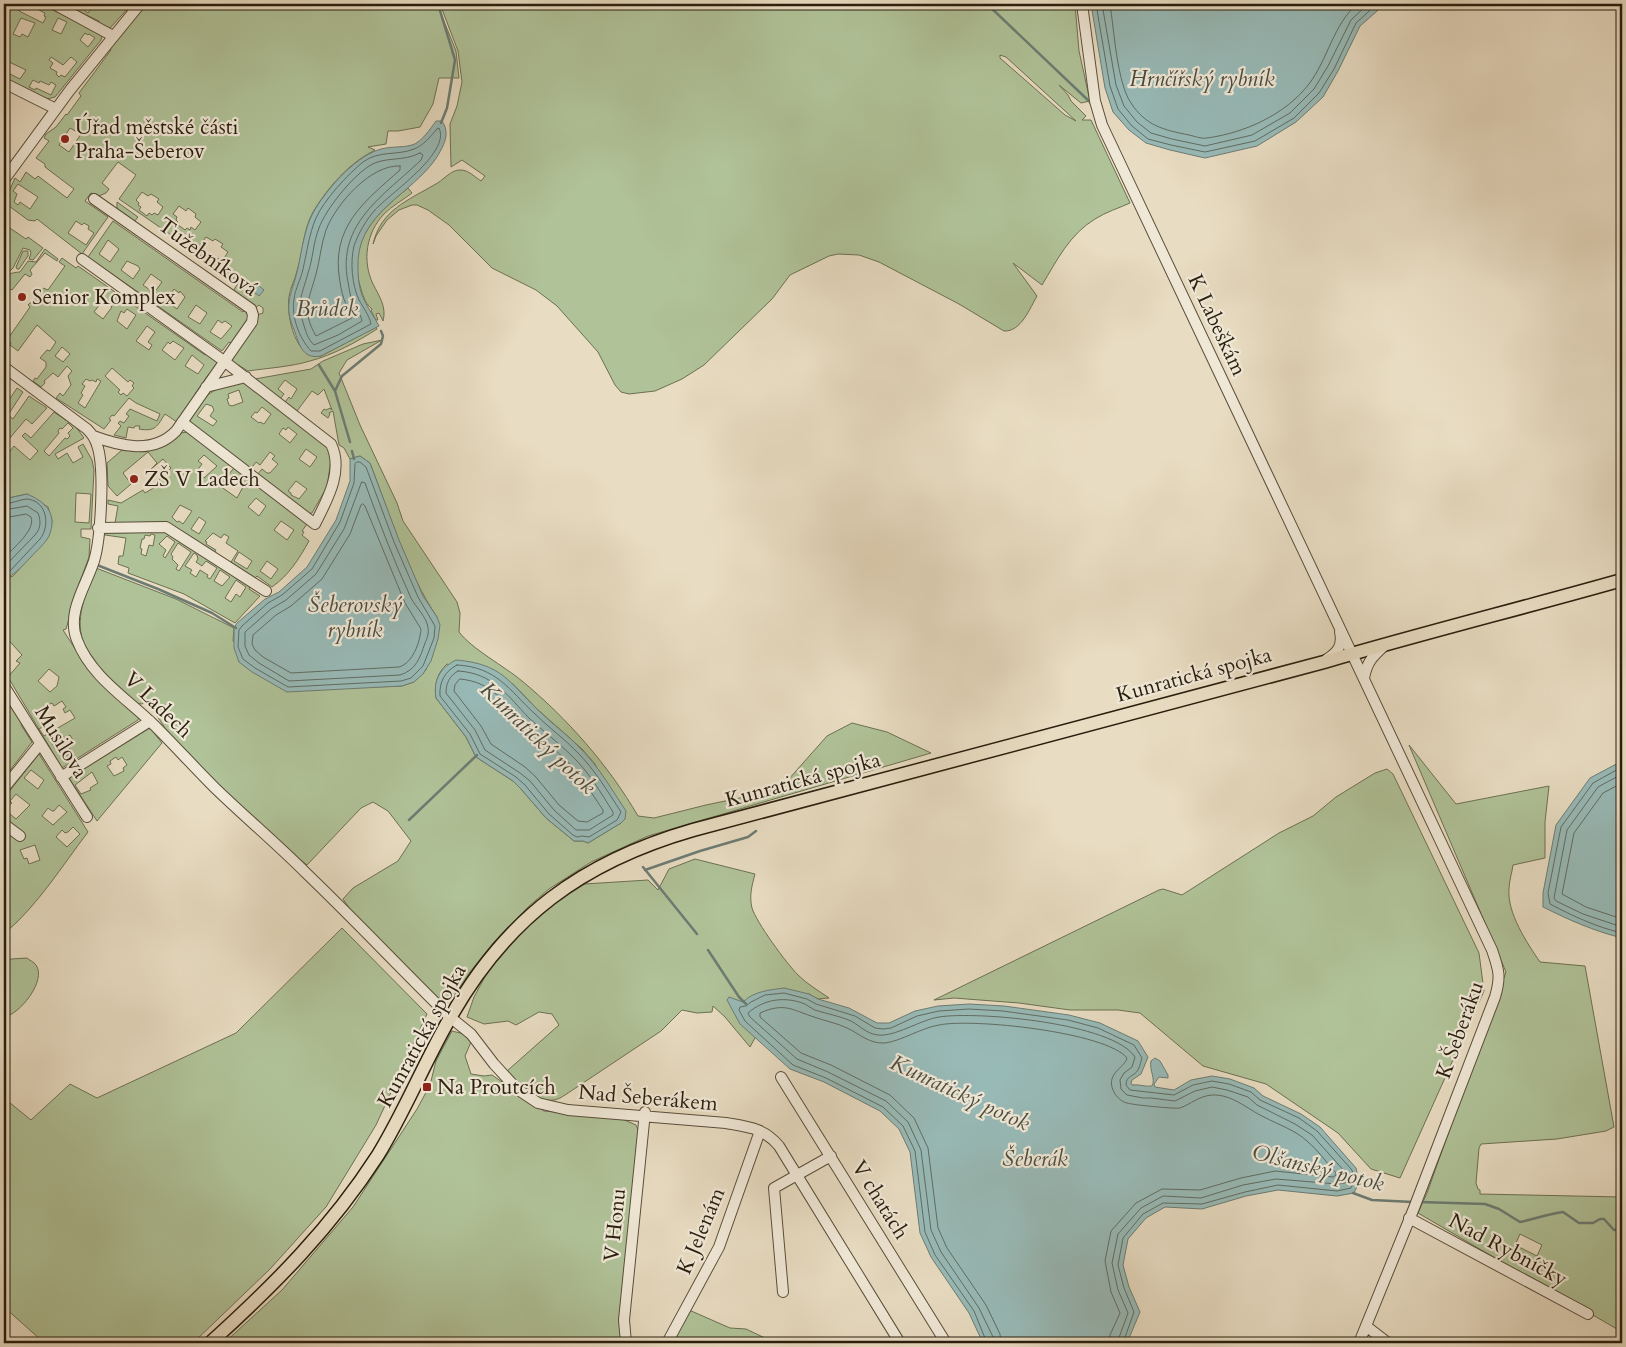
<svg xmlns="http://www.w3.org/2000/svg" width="1626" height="1347" font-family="Cardo,serif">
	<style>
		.green { fill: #b0c298; stroke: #6c7052; fill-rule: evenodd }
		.water { fill: #98bab7; stroke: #6c7c73 }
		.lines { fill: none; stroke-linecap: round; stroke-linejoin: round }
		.shore { stroke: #606c62; stroke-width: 1 }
		.stream { stroke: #6c7c73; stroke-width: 2.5 }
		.minor-casing { stroke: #594e3a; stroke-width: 12 }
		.major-casing { stroke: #291e0d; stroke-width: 15 }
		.minor { stroke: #f0e8d7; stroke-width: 10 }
		.major { stroke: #e8dcc2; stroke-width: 12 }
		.poi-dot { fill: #8f2418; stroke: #f0e8d7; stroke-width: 2 }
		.labels { text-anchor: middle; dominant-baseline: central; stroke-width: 4.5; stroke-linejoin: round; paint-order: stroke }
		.poi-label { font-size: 21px; fill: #291e0d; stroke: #f0e8d7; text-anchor: start }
		.street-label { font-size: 21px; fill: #291e0d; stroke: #f0e8d7 }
		.water-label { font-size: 22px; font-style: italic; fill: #4a4d40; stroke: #f0e8d7 }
	</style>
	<rect width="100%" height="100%" fill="#e8dcc2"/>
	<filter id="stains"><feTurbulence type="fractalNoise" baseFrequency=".004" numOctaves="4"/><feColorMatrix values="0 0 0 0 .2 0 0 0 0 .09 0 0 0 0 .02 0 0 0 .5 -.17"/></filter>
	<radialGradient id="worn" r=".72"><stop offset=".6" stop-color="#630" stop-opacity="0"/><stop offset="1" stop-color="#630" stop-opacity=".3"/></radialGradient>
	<path class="green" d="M11,4H25L24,6L22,5L19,11L43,23L46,17L44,16L45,13L27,4H41L99,33L102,36L101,40L55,97L47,99L4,78V71L20,79L26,70L7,61L4,66V9L7,11ZM21,18L35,23L28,37L22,34L20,37L13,34ZM58,18L67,22L61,34L52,30ZM85,33L88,35L89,34L95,38L88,47L80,40ZM51,57L63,65L71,57L77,62L65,77L61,75L59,77L56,74L57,72L50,68L53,63L49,60ZM33,80L39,83L40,81L49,85L51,82L56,85L51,95L36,88L35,90L29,87Z
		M76,4L85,5L82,8L88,13L94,5L93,4H132L110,28L98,24L99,21L72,8Z
		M145,4H437L456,51L459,78H439L433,104L420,127L398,131H388L386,144L368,147L375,150C349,163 328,187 313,212C303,230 303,252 297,271C295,280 290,288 289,297C286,316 296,361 321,356L376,327L377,329C357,342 333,355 310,361C290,367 268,368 248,371L232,361L231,358L257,315L263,313V308L259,305L255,308L233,291L239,282L119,199L136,175L118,162L102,183L109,189L106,193L99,196L91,193L85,201L108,217L82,254L37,219L35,221L28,220L9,206L10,204L7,201L9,197L7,196L15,178L20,182L26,172L35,179L38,176L67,198L74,189L45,167V164L36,158L49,141L44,138L46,134L56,127L66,114L67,115L81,96L79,93L111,50L109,47ZM70,128L81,134L69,152L59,145ZM18,184L38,197L30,209L20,202L18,205L14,202L17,194L13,191ZM142,192L148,196L151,194L159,199L157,202L163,207L158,215L154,213L152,215L149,213L147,216L139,210L141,207L138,205L139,203L136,200ZM179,206L186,211L188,208L196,214L195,217L201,222L195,230L191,227L190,230L187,228L185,230L177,224L178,222L176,220L177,217L173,214ZM76,221L82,225L84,223L89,226L88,229L94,233L86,245L68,233ZM206,237L213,241L215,239L223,244L221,247L228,252L222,261L218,258L217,260L214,258L212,261L203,255L205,252L202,250L204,248L200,245Z
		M440,4H1075L1079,51L1090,101L1081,103L1059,85L1068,95L1071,101L1086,116L1082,120H1091L1130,203C1119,208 1106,212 1095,219C1070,234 1057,260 1042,285L1013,263L1037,296C1030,308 1021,332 1004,331L959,304L879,262L859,255L838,254L829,256L790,275L772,299L704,365L682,379L655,391L629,394L621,392L615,385L598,352L557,306L536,290L492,268L449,225L428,210L417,205H412L399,210L387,220L376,236L373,244C381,210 407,201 434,185C443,181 451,169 461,170C468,170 475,177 481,181L485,176L462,160L451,167L450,124L457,106L462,82L458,51ZM1000,55L1006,57L1076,121L1065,115L1000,58Z
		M408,188L412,193C403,200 392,206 384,214C366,233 362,261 373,284C379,296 387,307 383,321L379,313L376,314L378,320H376L371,311L372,309C364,303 362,292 359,282C349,239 377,213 408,188Z
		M117,202L138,217L134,222L117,209Z
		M113,221L243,312L245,309L250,317L232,344L229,342L222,351L88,257ZM108,240L119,249L110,262L99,254ZM127,261L138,266L140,269L133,279L121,270ZM151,274L162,282L154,293L143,285ZM174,289L179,293L180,291L185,297L177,309L166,301ZM196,305L207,313L200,324L188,317ZM218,320L222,323L225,321L232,326L221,339L210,332Z
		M4,224L26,239L28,237L43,248L33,260L29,259L31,253L30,250L23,248L13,268L4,277V254L10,241L8,237L4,232Z
		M45,249L58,259L57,261L45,253L30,270L32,274L30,277L25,274L12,290L4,286C4,273 11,273 20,272L28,261L36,262Z
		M23,251H28V256L19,269H17L16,267Z
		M62,258L76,268L78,266L205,355L207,352L218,363L211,375L209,374L208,375L195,394L197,395L177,422L165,414C157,426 156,432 139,429L140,426H135L134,428L128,427L126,438L114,435L121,426L118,423L120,421L124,423L129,416L126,414L130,409L157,421L160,414L136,403L129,398L114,416L112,415L109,419L111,420L104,429L56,398L60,393L63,396L71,385L68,376L72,371L67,366L58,377L53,373L44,381L45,383L41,387L33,381L35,378L37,379L46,367V362L40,358L47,350L50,351L56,342L37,325L18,351L10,345L11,343L7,340L30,307L28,305L30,303H32L43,288L48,290L65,266L59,262ZM103,300L112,307L103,319L94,312ZM127,309L136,315L127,329L117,321L121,311L124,313ZM147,326L155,332L148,342L152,345L149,350L136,341ZM173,341L184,348L175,360L162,350L168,342L170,344ZM62,347L70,354L63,362L55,356ZM192,355L204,365L198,374L185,366ZM112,368L128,382L130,380L134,383L132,386L134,388L127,396L123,393L121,395L118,392L120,390L105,376ZM86,379L90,381L92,380L96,382L97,379L101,381L85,408L78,403L83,395L81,393L85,386L82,384Z
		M382,340L347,360L339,373L360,425L397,503L403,521L457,602L460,613L459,632C472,649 504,666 522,681C567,718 609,766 638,816L654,818L706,805L749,796L769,789L788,780L827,736L852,723L887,732L931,753L648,836L591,862L549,889L529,906L494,942L470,972L452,999L446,1003C430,995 415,977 403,964C382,943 359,924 343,899L353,888L398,861L411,841L388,811L373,802L361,808L307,865C269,834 234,801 200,766C178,743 161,729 149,699L142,704L135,703L101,673C99,663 90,655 85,646C73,620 86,593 96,568L176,599L234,628L233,641L373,687L402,686L414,682L426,670L437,617C406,571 390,515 370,463L360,456L350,459L344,448L339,445L333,411L329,413L330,414L328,418L321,413L324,409L326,410L330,408L332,410L324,389L318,395L312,391L297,411L285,402L289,397L291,399L297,389L285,380L278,389L284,394L280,399L255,379L311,369L323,361L363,344ZM447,664L513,684L537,709L582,749L595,764L621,823L588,843L583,841H574L546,818L521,789L513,781L476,757L466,737L436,698C434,685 437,673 447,664Z
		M240,382L247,383L330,448L332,453L327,487L312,513L306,514L257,475L262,469L267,473H270L278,464L272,459L275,456L270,452L260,465L256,462L250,470L190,423L189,418C207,393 209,390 240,382ZM239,390L243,402L232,406L229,405L227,399L229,398L228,394ZM206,404L212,406L214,410L210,416L217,421L213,426L197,416ZM262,407L271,414L264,424L260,422L259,423L251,417L255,412L257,413ZM288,427L297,434L290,443L279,434L283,428L286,430ZM306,449L317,457L310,467L299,459ZM296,481L307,489L299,499L291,495V493L288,491Z
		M17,388L23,392L8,415L13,419L29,396L47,408L32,424L26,419L4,445V402L7,403Z
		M54,412L76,427L84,438L55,454L58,459L67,453L73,463L83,457L78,447L83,444L92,460L94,470L91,529H81V537L90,539L89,557L79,584L66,629L63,630L88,669L139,716L138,720L62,768L8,677L20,663L16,661L22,655L4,635V579L13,576L48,537L52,521L48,507L27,494L4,499V459L14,446L30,460L38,451L22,436L25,433L31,438ZM68,423L73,428L68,433L70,436L67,439L65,438L49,456L44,451L59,433L58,431L60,428L62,429ZM76,493L91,494L89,523L75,522ZM49,669L59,677L57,686L50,692L38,681ZM62,701L66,707L63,709L65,713L70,710L75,718L44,736L39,729L48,724L44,716H41L37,710L52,703L54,706ZM62,735L65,738L70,735L74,742L70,745L69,748L72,752L64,757L60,751L58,752L56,749H55L51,742Z
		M188,432L229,464L224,471L228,475L234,468L307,524L302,531L304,532L302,535L309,541C299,559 289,575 272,587L257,576L255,578L231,562L238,551L226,543L229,537L224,534L221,538L213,533L205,541L207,542L206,544L216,550L215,552L167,522L115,523L118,506L108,504V500L121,503L143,490L145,493L155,487L154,485L171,468L163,459L150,470L157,463L148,452L123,473L131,484L117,496L108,486L107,463L122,450C144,451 165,452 180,433ZM204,455L217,466L204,478L196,472L202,464L198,461ZM228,477L243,487L237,498L220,486ZM256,498L266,506L259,516L248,507ZM180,505L192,511L183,524L179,521L177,522L172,517ZM199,517L206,522L199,534L191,529ZM281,521L294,530L287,540L274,530ZM239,552L252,561L247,569L234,561ZM267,561L278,569L271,579L260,571Z
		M164,532L250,586L249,589L260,596L235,623L184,594L128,573L129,568L118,564L119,556H123L126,538L105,535L103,533ZM151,534L155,535L153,546L149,545L146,556L141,554L142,549L140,548L142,539H144L145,535L150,536ZM167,536L175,542L165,558L163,556L166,550L159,544ZM178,543L191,552L179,571L176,569L178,565L172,559L173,557L171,554ZM194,553L197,555L198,559L196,562L202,566L206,561L217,568L210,579L207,577L208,575L200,570L196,577L190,573L192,570L185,566ZM220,570L230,577L222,586L214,581ZM236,580L246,587L240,597L236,594L231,602L225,598Z
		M4,690L23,722L21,725L32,742L4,778Z
		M150,728L162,743L97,821L69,778ZM116,757L118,760L122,757L127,765L123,768L124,771L114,776L107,766L111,764L110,761ZM92,772L98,783L90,788L91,790L81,794L75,785Z
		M1409,745L1456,804L1549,786L1545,822V858L1513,865C1512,873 1509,881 1509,889C1507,913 1527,943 1540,962L1585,966L1614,1127L1606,1131L1557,1139L1481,1144L1479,1148L1476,1183L1478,1189L1480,1190V1194L1622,1197V1332L1418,1213L1427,1193L1506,972ZM1520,1234L1542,1245L1537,1256L1515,1245Z
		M39,754L88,832C62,866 38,905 5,933L4,932V829L22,834L4,819V813L8,817L10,814L16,819L30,805L16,794L10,801L12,803L4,809V798ZM31,770L44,780L38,789L24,778ZM59,805L67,812L53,825L42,816L48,808L52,811H54ZM73,827L80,834L67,847L56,837L62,830L65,833L68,832ZM35,845L40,860L29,864L27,858L24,859L20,850Z
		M1387,769L1393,774L1479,953L1484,991L1400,1178L1371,1169L1338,1133L1266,1084L1203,1066L1140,1013L1118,1010H1070L1019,1003L954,998L934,1000L1159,890L1163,889L1182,895L1279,833L1313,816L1336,797L1375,773Z
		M695,859L755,874C752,885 749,896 752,908C756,922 787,964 798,975C807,984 819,991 829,998L818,999L809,994L744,1002L737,1008L756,1036L750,1047L725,1017L713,1006L712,1012L697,1013L682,1010L661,1031L565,1095C562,1097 557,1100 554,1100C534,1103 519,1083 507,1071L559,1025L552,1014L539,1012L516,1025L508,1021L484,1024L467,1017L474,997L488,971L518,935L563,896L584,884L648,880L658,890L669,869Z
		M342,928L427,1014L376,1125L326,1207L270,1269L193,1343H39L41,1340L4,1307V1098L31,1120L70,1084L97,1098L236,1033Z
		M27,958C29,960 34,962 36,965C47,981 19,1015 4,1017V965L11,959Z
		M452,1031L464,1034L471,1042L465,1056L471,1074L484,1076L492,1075L544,1111L620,1118L636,1125L640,1134L625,1343H224L282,1290L353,1207L417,1109L430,1085L436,1061Z
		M689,1310L730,1328L746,1329L767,1339L769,1343H670Z"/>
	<path class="water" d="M1091,4H1385L1360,26L1338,71L1323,97L1296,122L1257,146L1205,158L1170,150L1146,143L1129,130L1113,112L1105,88Z
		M436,121H442C444,124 446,128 446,132C447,140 441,150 437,157C411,196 355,213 358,269C358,278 359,287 362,295C366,306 374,316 379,326L321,356C301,360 299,342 293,327C283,304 293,291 298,268C302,250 304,230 313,213C325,191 354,158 378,150C389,146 401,148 412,145C422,142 430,129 436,121Z
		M254,282L264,290L259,296L249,288Z
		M360,456L370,463L399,540L423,596L437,617L440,625L438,639L431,661L423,674L414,682L402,686L287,692L252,672L239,662L234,648V628L237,623L265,599L279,592L307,567L336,520L350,481V459Z
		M27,494C46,502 58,514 49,536C45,544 36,551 31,557C22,566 15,575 4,579V499Z
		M456,660C502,664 508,681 538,710C552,724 568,735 581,749C599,767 612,790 626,811L625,819L621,823L588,843L583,841H574L546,818L521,789L513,781L476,757L466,737L436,698C433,680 440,668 456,660Z
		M1622,761V938C1594,931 1569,920 1543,907V893L1556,825L1590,778Z
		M784,988L809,994L818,999L849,1008L877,1023H889L915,1011L938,1006L969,1004L1004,1006L1069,1015L1100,1023L1138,1041L1148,1057L1141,1074L1132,1080L1131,1083L1132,1085C1139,1084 1145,1087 1152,1086C1156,1079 1149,1070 1151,1061L1155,1058L1160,1061L1168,1075V1078L1159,1077L1154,1084L1155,1087L1174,1090L1191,1080L1212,1076L1230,1079L1254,1088L1263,1096L1301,1114L1320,1127L1356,1168L1359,1182L1354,1193L1337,1196L1278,1190L1246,1196L1202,1209L1165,1207L1146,1218L1128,1239L1123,1265L1129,1287L1140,1312L1127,1343H983L969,1313L931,1257L920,1233L910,1152L899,1129L880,1111L824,1082L790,1069L740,1024L727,1000L729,997L743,1002C754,991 770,990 784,988Z"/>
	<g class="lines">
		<path class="shore" d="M1096,4L1110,86L1118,109L1132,126L1148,139L1171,145L1205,152L1255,141L1294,118L1319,93L1334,69L1356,23L1377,4
			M1102,4L1116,85L1124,106L1137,122L1151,133L1172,139L1205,146L1252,135L1290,113L1314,89L1328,66L1351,20L1368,4
			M1110,4C1114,29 1117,83 1131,103C1146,126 1164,130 1189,135C1194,136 1201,139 1207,138C1244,133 1285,115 1309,84C1328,59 1333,25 1357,4
			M437,129L439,128C451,153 389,194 375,210C366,220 358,234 354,246C350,262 352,285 359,300C363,307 369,315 371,324L320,351H311C299,338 291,316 294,299C295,289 301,279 303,269C307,252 309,234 316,218C324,200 348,174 363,162C379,150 397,156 414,149C423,146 431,136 437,129Z
			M420,153L423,155L421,160C385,195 336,223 348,282C349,288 350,295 352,301C355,308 361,314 362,321L338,335L314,345C309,340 307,335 305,329C296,301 301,299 308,273C313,259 313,243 319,228C326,209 351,178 369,166C384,156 404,162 420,153Z
			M400,166V170C364,202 330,227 340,282C341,289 343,298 346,304C348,309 351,313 352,318L316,336C301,310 309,300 316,274C320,260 321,244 326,230C336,204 371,164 400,166Z
			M357,462H360L366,467L394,542L418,597L435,626L434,638L423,666L411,678L401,681L288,687L255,668L243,659L238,647L239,630L242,626L268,603L282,595L312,569L340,522L354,483L355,464Z
			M362,482L365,483C379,522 394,561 411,598C416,608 427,617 428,628C429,633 427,639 425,643C420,658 416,670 400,675L289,681L259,663L249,655L245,646V632L271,609L286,600L316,574L344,529Z
			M4,504C11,504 21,499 27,499C48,501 50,527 40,539L10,571L4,574
			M363,504L365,506L405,603L421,629C420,642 413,663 399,667L291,673L263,657L255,650L252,644L253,635L276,615L291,606L322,579L350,534L361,505Z
			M4,510L27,506L38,513C41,521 41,528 35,535L4,567
			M4,518L26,514L31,517C36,530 13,548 4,558
			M457,665C497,667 509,690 535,714C549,728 565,739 578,753C595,770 608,792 621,812L617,820L589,837L582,836L577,837L573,835L549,814L525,785L516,777L480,754L470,734L440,696C439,682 445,671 457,665Z
			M458,671C493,673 507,695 529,718C543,731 559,743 572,756C589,772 601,793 613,812V815L589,830H576L554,810L530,781L520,773L485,750L475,730L446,693C446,684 449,676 458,671Z
			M460,679C493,682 504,703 525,724C539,737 555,749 569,763C582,777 592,794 603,810V813L587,822L578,821L559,805L535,776L525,767L491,744L481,726L454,691L455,685Z
			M1622,767L1593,783L1561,827L1548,893L1550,904C1573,916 1596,927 1622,933
			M1622,774L1598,787L1567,830L1554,898L1556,901L1583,914L1622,927
			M1622,783L1603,793L1574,833L1562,894L1586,907L1622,919
			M987,1343L974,1311L935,1255L925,1232L915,1151L903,1126L883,1107L826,1078L793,1065L745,1021L739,1010L740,1007L746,1006L751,1002L765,995L784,993L807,999L816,1004L855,1016L875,1028L883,1029L891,1028L917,1016L939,1011L969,1009L1003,1011L1068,1020L1098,1028L1134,1045L1142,1058C1141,1061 1140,1066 1138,1070C1134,1077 1126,1075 1126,1085L1130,1090L1174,1095L1193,1085L1212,1081L1229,1084L1251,1092L1260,1100L1299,1118L1317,1131L1352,1170L1354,1181L1351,1188L1337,1191L1278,1185L1245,1192L1202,1204L1163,1203L1143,1214L1123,1238L1118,1265L1124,1288L1134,1312L1123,1343
			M994,1343L993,1337L979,1308L941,1252L931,1230L921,1150L908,1122L886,1101L828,1072L797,1059L750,1017L748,1013C764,999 785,996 805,1004C808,1006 811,1008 815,1010C827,1014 840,1016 851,1021C860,1026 867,1034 878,1035C895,1037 920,1020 939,1017C978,1011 1113,1023 1135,1057L1132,1067L1124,1073L1120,1080L1121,1089L1127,1095L1143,1098H1151L1175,1101L1195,1091L1212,1087L1227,1090L1248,1097L1257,1105L1295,1124L1312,1135L1346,1173L1347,1181L1345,1183L1337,1184L1276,1179L1243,1185L1201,1198L1163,1196L1141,1208L1118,1234L1112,1263L1118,1290L1128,1313L1117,1343
			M1001,1343L1000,1334L986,1305L947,1248L938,1228L928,1148L914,1118L890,1095L831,1065L801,1053L760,1017V1013C785,1002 792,1010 814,1017C825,1021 837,1023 847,1028C860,1034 869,1044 885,1043C901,1041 921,1028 939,1025C972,1018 1106,1032 1127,1058C1125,1068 1103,1074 1115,1094C1118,1098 1122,1102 1127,1103C1133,1105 1175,1109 1180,1108C1191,1104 1199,1096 1212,1095C1232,1094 1247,1109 1264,1117C1279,1125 1295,1130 1307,1141C1318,1150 1326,1162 1336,1173V1175L1333,1177L1275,1171L1241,1178L1200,1190L1162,1189L1136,1203L1111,1231L1105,1261L1111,1292L1120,1313L1110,1335L1109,1343"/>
		<path class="stream" d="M438,4L455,60L447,108L441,123
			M987,4L1091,103
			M319,365L335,391L350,442
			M335,391L342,376L381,344L383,336L381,331
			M352,451L354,459
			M97,565L158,589L212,613L236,628
			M409,820L477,755
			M643,867L697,934
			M645,870L700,851L748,837L756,831
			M708,950L739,997L746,1004
			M1353,1193L1372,1200L1413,1202
			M1419,1202L1485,1204L1499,1209L1520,1222C1535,1219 1548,1214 1563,1212L1579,1223H1593L1600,1219H1604L1614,1230L1622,1229"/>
		<defs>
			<path id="minor" d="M54,4L113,36
				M1082,4L1095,101L1102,125L1492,950C1499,970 1501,977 1495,997L1414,1208L1359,1343
				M4,83L56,109
				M4,180L70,90L140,4
				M82,259L224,361L331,444C344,471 327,500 315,524L182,422
				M4,367L87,429C92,434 95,438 97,445C105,467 101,538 94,561C86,586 66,613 77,640C91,677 128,699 155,726C175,746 195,768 215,788C245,817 277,844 306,873C355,920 402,970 450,1017L471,1034L494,1064L517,1089L538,1103L568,1110L726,1123C749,1127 764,1128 779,1146L900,1343
				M206,387L246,377
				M93,436C120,446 153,455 176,431L252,322L253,315L251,309L94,199
				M98,528L166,527L266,591
				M1327,659C1338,652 1343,645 1340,632
				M1364,678C1367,662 1372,657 1384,646
				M4,686L87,817
				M61,777L150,721
				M4,788L40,744
				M4,824L20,836
				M781,1077L946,1343
				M1409,1218L1588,1314
				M783,1292L774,1188L831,1156
				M1366,1326L1388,1343
				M626,1343L624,1320L645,1112
				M667,1343L719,1247L760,1131"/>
			<path id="major" d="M210,1343C274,1285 331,1228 378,1155C405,1111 424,1063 450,1018C507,917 582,862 693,830L1324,662C1423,633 1523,608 1622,580"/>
		</defs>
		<use href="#minor" class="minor-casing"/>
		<use href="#major" class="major-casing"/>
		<use href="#minor" class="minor"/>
		<use href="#major" class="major"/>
	</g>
	<g class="poi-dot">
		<circle cx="65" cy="139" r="5"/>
		<circle cx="22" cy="297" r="5"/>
		<circle cx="134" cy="479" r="5"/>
		<rect x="422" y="1082" width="10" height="10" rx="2.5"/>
	</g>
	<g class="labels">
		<g class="poi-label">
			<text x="75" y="127">Úřad městské části<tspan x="75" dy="24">Praha-Šeberov</tspan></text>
			<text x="32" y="297">Senior Komplex</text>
			<text x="144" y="479">ZŠ V Ladech</text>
			<text x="437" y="1087">Na Proutcích</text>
		</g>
		<g class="street-label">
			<text transform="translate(208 257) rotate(36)">Tužebníková</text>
			<text transform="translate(1217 325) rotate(65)">K Labeškám</text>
			<text transform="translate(1194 675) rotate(-15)">Kunratická spojka</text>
			<text transform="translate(158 705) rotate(44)">V Ladech</text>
			<text transform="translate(61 742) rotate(58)">Musilova</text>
			<text transform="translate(803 780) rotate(-15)">Kunratická spojka</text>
			<text transform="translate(1460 1030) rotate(-70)">K Šeberáku</text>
			<text transform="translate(422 1036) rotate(-61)">Kunratická spojka</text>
			<text transform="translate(648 1098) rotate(5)">Nad Šeberákem</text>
			<text transform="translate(880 1200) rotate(58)">V chatách</text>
			<text transform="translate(615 1225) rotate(-84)">V Honu</text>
			<text transform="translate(701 1231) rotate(-67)">K Jelenám</text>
			<text transform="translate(1508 1250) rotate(28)">Nad Rybníčky</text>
		</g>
		<g class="water-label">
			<text x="1202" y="79">Hrnčířský rybník</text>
			<text x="327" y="309">Brůdek</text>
			<text x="355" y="605">Šeberovský<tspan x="355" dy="25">rybník</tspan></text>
			<text transform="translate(538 738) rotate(44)">Kunratický potok</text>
			<text transform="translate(960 1093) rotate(25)">Kunratický potok</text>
			<text x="1035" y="1159">Šeberák</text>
			<text transform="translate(1318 1168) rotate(14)">Olšanský potok</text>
		</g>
	</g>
	<rect width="1626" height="1347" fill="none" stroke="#e8dcc2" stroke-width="20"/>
	<rect x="5" y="5" width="1616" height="1337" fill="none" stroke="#291e0d" stroke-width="2.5"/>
	<rect x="10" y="10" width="1606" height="1327" fill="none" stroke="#291e0d"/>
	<rect width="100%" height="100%" filter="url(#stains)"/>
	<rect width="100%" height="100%" fill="url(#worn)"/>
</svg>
